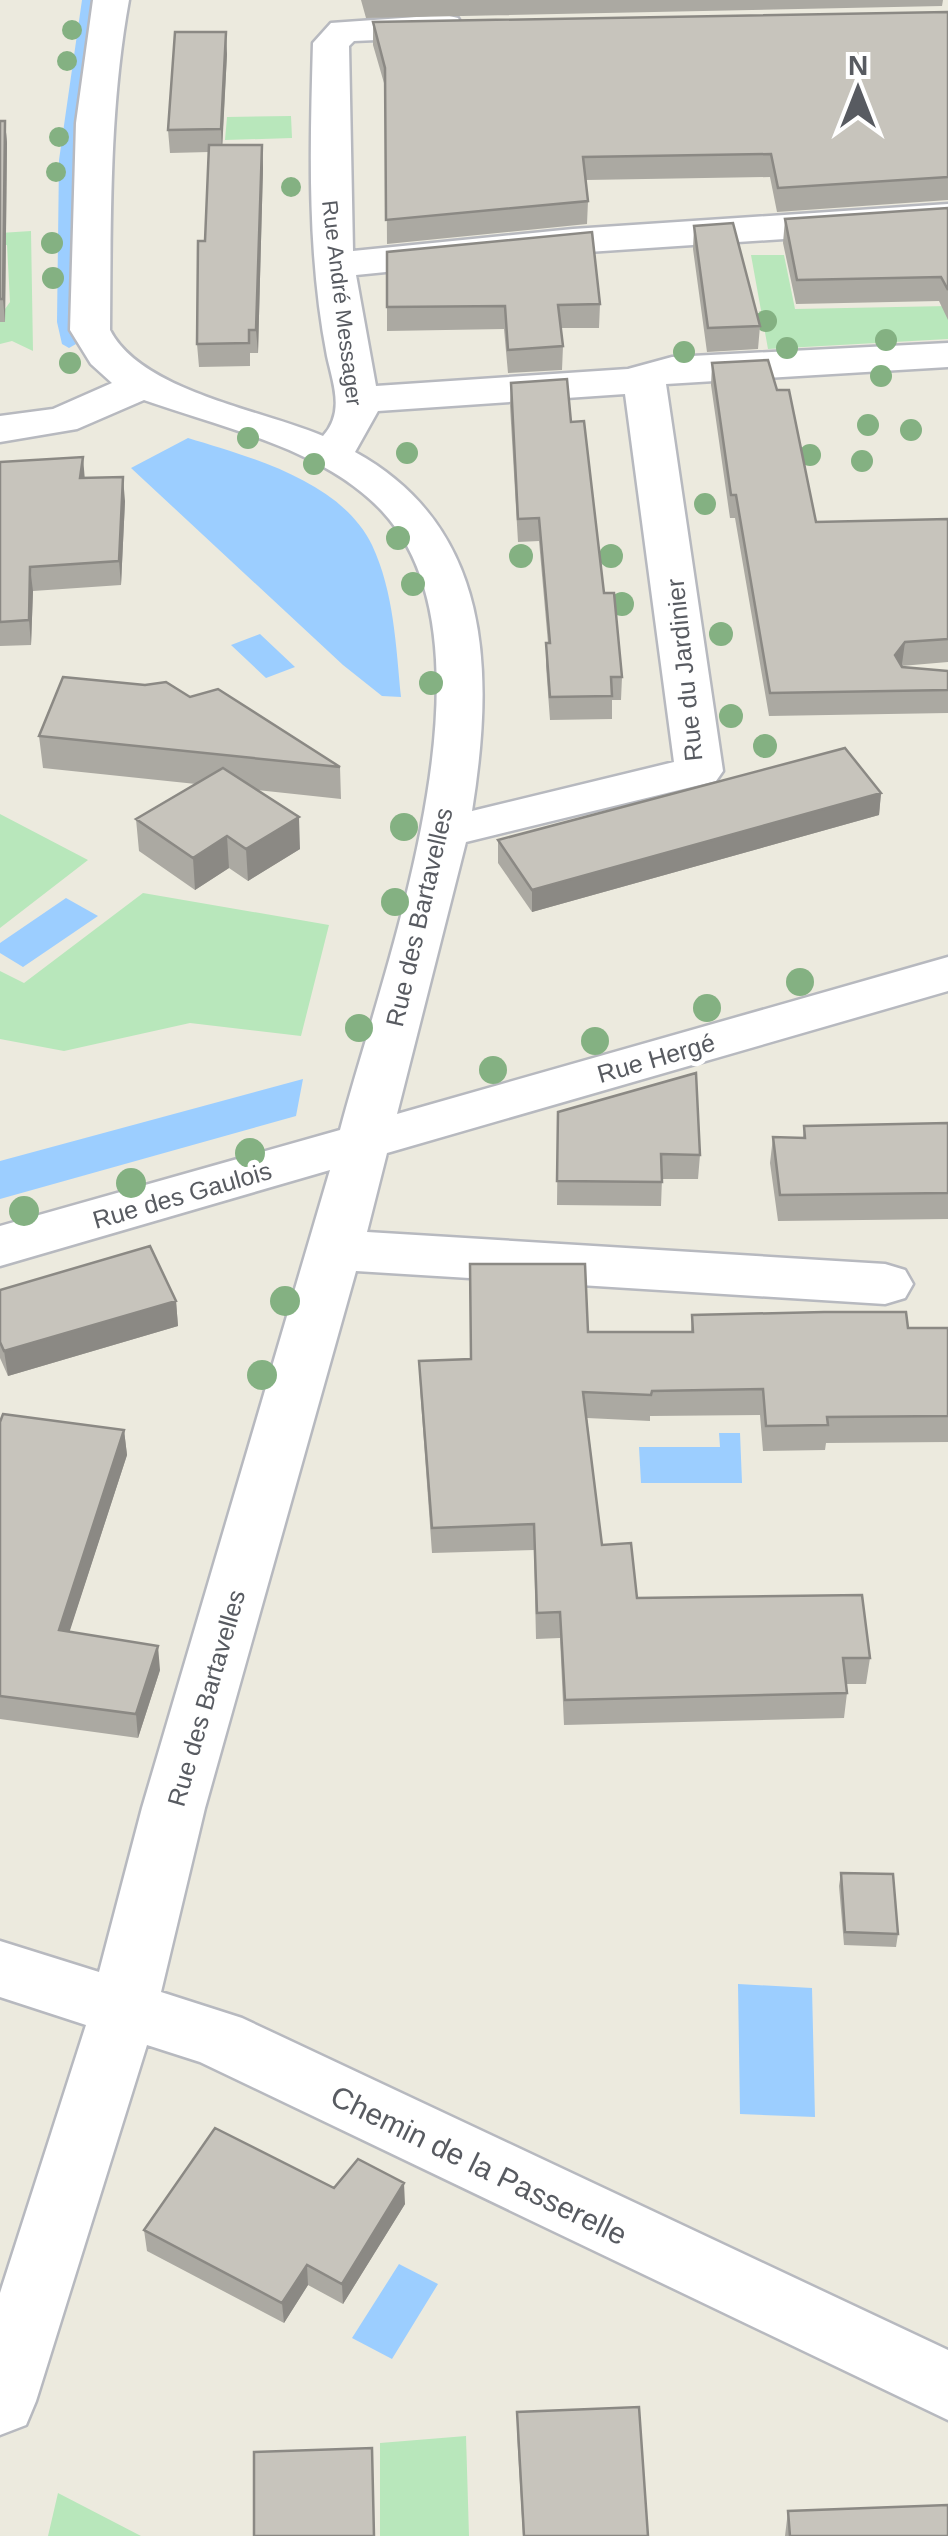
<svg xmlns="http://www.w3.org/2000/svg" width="948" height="2536" font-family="Arial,sans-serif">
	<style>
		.green { fill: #b8e7bb }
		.water { fill: #9cceff }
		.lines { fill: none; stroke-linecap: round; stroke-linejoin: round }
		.stream { fill: #9cceff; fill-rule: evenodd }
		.minor-casing { stroke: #b7b9bf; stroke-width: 5 }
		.minor { fill: #fff; fill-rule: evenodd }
		.tree { fill: #84b182 }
		.wall { fill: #aba9a2 }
		.shaded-wall { fill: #8b8984 }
		.building { fill: #c7c4bc; stroke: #8b8984; stroke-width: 2.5 }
		.labels { text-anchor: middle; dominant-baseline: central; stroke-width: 10; stroke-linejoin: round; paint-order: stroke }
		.far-street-label { font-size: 22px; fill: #585b61; stroke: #fff }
		.street-label { font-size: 25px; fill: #585b61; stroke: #fff }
		.near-street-label { font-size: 30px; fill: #585b61; stroke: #fff }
	</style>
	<rect width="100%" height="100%" fill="#eceade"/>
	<path class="green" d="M291,116L292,138L225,140L227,117Z
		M31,231L33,351L12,341L0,344V316L10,302L7,245H0V233Z
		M751,255H784L795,309L948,306V339L768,349Z
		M0,814L88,860L0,928Z
		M143,893L329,925L301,1036L190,1023L64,1051L0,1039V971L24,983Z
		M466,2436L469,2536H380V2443Z
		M58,2493L141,2536H48Z"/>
	<path class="water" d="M188,438C250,457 341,481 372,545C394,592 396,646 401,697L382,696L343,665L131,468Z
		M260,634L295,667L266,678L231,645Z
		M66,898L98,916L23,967L0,953V943Z
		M303,1079L296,1116L0,1199V1161Z
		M719,1433H740L742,1483H641L639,1447H720Z
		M738,1984L812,1988L815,2117L740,2114Z
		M399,2264L438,2284L392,2359L352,2338Z"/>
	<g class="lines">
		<path class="stream" d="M82,0H94L73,160L71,322L76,344L69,348L62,344L57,322L59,160Z"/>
		<defs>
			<path id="minor" d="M93,0H129C109,110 111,219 110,330C141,391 262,410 323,436C345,412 333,384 327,356C307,253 310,148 313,43L331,23L445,15L458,18L463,26L458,34L445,37L354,41L349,46L353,251L573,229L948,204V228L573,253L356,275L376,386L628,369L672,357L948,343V367L666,384L723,771L716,781L466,842L397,1114L948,957V991L387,1153L367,1232L885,1264L905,1270L913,1284L905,1298L885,1304L356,1271L205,1808L161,1992L242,2018L948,2350V2420L200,2062L147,2045L36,2401L26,2425L0,2435V2293L86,2025L0,1997V1941L99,1972L142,1808L330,1170L0,1266V1226L340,1130C381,973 509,647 382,511C323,448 223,428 144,400L77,429L0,442V416L53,409L112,383L91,364L70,330L76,123ZM625,394L674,762L472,811C494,673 493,528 355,452L378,411Z"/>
		</defs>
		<use href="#minor" class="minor-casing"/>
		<use href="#minor" class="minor"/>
	</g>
	<g class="tree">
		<circle cx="72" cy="30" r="10"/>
		<circle cx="67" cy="61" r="10"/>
		<circle cx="59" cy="137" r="10"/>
		<circle cx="56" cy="172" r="10"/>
		<circle cx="291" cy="187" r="10"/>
		<circle cx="52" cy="243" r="11"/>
		<circle cx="53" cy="278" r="11"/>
		<circle cx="766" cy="321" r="11"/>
		<circle cx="886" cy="340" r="11"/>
		<circle cx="787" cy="348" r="11"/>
		<circle cx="684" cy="352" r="11"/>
		<circle cx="70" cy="363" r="11"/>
		<circle cx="881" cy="376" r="11"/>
		<circle cx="868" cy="425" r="11"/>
		<circle cx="911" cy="430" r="11"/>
		<circle cx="248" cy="438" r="11"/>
		<circle cx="407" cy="453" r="11"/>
		<circle cx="810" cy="455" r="11"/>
		<circle cx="862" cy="461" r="11"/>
		<circle cx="314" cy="464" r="11"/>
		<circle cx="705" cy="504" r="11"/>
		<circle cx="398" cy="538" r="12"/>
		<circle cx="521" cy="556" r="12"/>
		<circle cx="611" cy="556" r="12"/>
		<circle cx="413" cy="584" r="12"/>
		<circle cx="622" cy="604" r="12"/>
		<circle cx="721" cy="634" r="12"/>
		<circle cx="431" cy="683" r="12"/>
		<circle cx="731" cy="716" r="12"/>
		<circle cx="765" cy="746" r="12"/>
		<circle cx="404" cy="827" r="14"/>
		<circle cx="395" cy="902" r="14"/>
		<circle cx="800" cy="982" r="14"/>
		<circle cx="707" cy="1008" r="14"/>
		<circle cx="359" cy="1028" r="14"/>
		<circle cx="595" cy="1041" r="14"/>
		<circle cx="493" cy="1070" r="14"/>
		<circle cx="250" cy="1153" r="15"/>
		<circle cx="131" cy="1183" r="15"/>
		<circle cx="24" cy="1211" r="15"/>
		<circle cx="285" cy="1301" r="15"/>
		<circle cx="262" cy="1375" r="15"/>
	</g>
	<path class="wall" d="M361,0H943L942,6L366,18Z
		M948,12V200L777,212L770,177L586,180L588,201L587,224L387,244L386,90L373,45V22Z
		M227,54L222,145H262L263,168L258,353H250V366L199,367L197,344L205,241L209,152L170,153L168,130Z
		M0,121H5L7,143L5,322H0Z
		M948,208V320L939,301L796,304L783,243L785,219Z
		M694,226L760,326L758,349L707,352L693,249Z
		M387,252L600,304L599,328H561L563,346L562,370L508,373L504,329L387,331Z
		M712,363L777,390L816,522L948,519V662L901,666L902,667L948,671V713L769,716L735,518H730L711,385Z
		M511,383L571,422L604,593L622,677L621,700H612V719L550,720L546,666V643H548L539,541L518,542L510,406Z
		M0,462L85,478L125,501L121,585L33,591L31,645L0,646Z
		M145,685L190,697L340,767L341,799L257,790L300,849L248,881L229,868L195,890L139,851L136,819L196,784L43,768L39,736Z
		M881,793L879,815L532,912L498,863V840Z
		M558,1112L700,1155L698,1179H662L661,1206L557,1205Z
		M948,1123V1219L778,1221L770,1163L773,1137L803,1138L804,1126Z
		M0,1290L176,1301L178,1326L8,1376L0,1358Z
		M692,1315L908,1328H948V1442L826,1443L825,1450L763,1451L760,1415L650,1416V1421L587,1418L602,1545L637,1598L870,1658L866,1684H846L847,1693L844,1718L564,1725L560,1638L536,1639L534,1550L432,1553L420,1387L419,1361L471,1359L588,1332H691Z
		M0,1422L124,1430L127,1455L69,1632L160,1670L138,1738L0,1719Z
		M841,1873L898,1934L896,1947L844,1945L839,1886Z
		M334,2188L405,2204L343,2304L308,2285L284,2323L147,2251L144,2230Z
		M517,2412L648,2536H523L517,2433Z
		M788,2511L948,2536H785Z"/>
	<path class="shaded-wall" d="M226,32L227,54L222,152L221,129Z
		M5,121L7,143L5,322L3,299Z
		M262,145L263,168L258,353L256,330Z
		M83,457L85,481L80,478Z
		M123,477L125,501L121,585L119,561Z
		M30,567L33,591L31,645L29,620Z
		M905,642L902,664L892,678L895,655Z
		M881,793L879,815L532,912V890Z
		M299,817L300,849L248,881L246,849Z
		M227,836L229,868L195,890L193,858Z
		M176,1301L178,1326L8,1376L4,1351Z
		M124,1430L127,1455L62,1655L59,1630Z
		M158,1646L160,1670L138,1738L136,1714Z
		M404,2183L405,2204L343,2304L342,2284Z
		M307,2265L308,2285L284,2323L282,2303Z"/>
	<path class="building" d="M948,12V177L778,188L771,154L583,157L588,201L386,220L385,68L373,22Z
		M175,32H226L221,129L168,130Z
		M0,121H5L3,299H0Z
		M209,145H262L256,330H249V343L197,344L198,241H205Z
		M948,208V290L941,277L797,280L785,219Z
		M733,223L760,326L708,328L694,226Z
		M592,232L600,304L558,305L563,346L508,350L505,306L387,307V252Z
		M768,360L777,390H789L816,522L948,519V639L905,642L895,655L902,667L948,671V690L770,693L736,495H731L712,363Z
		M567,379L571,422L584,421L604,593H614L622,677H611L612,696L550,697L546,643H550L539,518L518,519L511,383Z
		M83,457L80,478L123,477L119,561L30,567L29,620L0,622V462Z
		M63,677L145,685L166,682L190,697L218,689L340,767L39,736Z
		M845,748L881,793L532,890L498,840Z
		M223,768L299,817L246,849L227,836L193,858L136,819Z
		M696,1073L700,1155L661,1154L662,1182L557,1181L558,1112Z
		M948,1123V1193L780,1195L773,1137L805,1138L804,1126Z
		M150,1246L176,1301L4,1351L0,1342V1290Z
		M470,1264H585L588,1332H693L692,1315L824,1312H906L908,1328H948V1416L827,1417L828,1425L766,1426L763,1389L652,1391L651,1395L583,1392L602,1545L631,1543L637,1598L862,1595L870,1658H843L847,1693L565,1700L560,1612L537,1613L534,1524L432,1528L419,1361L471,1359Z
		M3,1414L124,1430L59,1630L158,1646L136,1714L0,1696V1422Z
		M841,1873L893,1874L898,1934L845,1932Z
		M215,2128L334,2188L358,2159L404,2183L342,2284L307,2265L282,2303L144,2230Z
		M639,2407L648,2536H524L517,2412Z
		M372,2448L374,2536H254V2452Z
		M948,2505V2536H790L788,2511Z"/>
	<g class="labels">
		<g class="far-street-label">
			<text transform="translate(342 303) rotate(83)">Rue André Messager</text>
		</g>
		<g class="street-label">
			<text transform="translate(684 670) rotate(-96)">Rue du Jardinier</text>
			<text transform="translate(419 917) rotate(-77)">Rue des Bartavelles</text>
			<text transform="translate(656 1058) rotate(-16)">Rue Hergé</text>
			<text transform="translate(182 1195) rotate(-16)">Rue des Gaulois</text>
			<text transform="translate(206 1698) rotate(-74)">Rue des Bartavelles</text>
		</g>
		<g class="near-street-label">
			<text transform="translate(479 2165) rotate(26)">Chemin de la Passerelle</text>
		</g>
	</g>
	<g transform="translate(858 90)" stroke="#ffffff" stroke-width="8" paint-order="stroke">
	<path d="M0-8L18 38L0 25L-18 38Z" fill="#585b61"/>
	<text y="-15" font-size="28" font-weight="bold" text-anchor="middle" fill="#585b61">N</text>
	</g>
</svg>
